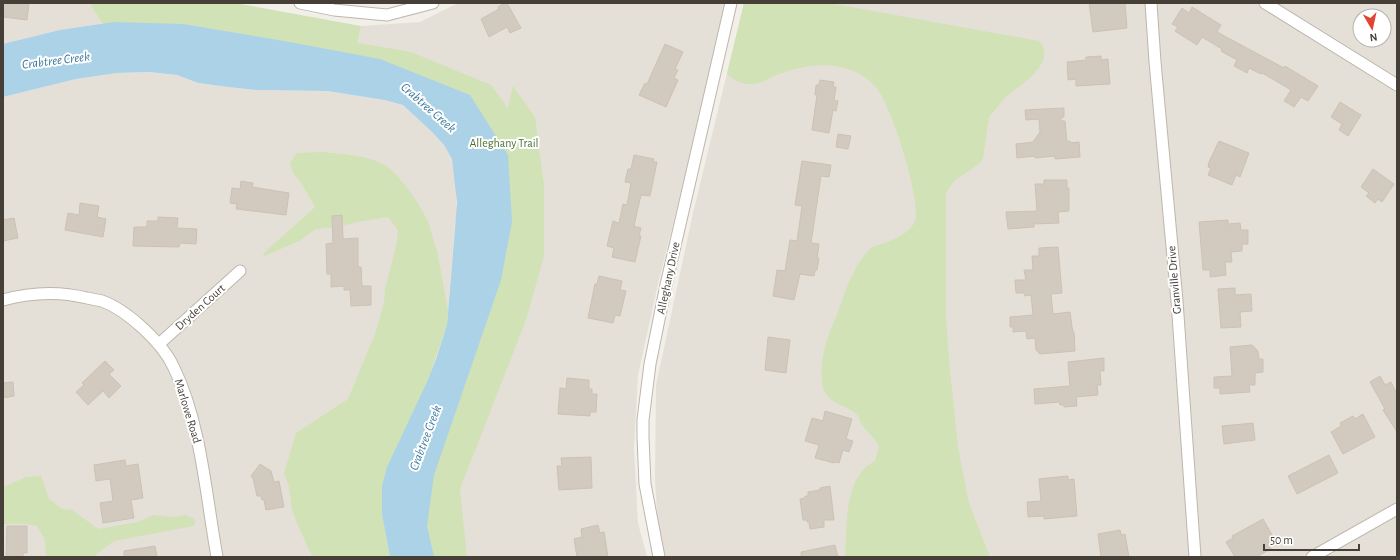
<svg xmlns="http://www.w3.org/2000/svg" width="1400" height="560" font-family="'Alegreya Sans',sans-serif">
	<style>
		.residential { fill: #e5e0d7; fill-rule: evenodd }
		.green { fill: #d0e2b6 }
		.water { fill: #acd2e8 }
		.building { fill: #d2cabf; stroke: #ccc2b3 }
		.lines { fill: none; stroke-linecap: round; stroke-linejoin: round }
		.street-casing { stroke: #bdb6ac; stroke-width: 13 }
		.street { stroke: #fff; stroke-width: 11 }
		.labels { text-anchor: middle; dominant-baseline: central; stroke-width: 4; stroke-linejoin: round; paint-order: stroke }
		.park-label { font-size: 12px; fill: #4c7032; stroke: #fff }
		.street-label { font-size: 12px; fill: #453f38; stroke: #fff }
		.water-label { font-size: 13px; font-style: italic; fill: #3c789d; stroke: #fff }
	</style>
	<rect width="100%" height="100%" fill="#f2efe9"/>
	<path class="residential" d="M3,3H89L124,58L3,68Z
		M458,3H728L658,284L638,375L634,449L638,523L647,557H416L490,269L461,137L355,63L361,26L420,22Z
		M744,3H1397V557H665L659,542L655,479L656,385L693,213ZM1360,16H1384V40H1360Z
		M149,72L177,75L198,83L228,87L257,90L327,91L383,100L403,105L432,132L444,145L452,159L455,172L457,212L455,223L447,325L382,515L390,557H3V97L76,79L117,73Z"/>
	<path class="green" d="M89,3H235L361,26L358,43L411,52L491,85L508,108L513,86L535,117L544,185V256L526,320L460,489L467,557H412L467,303L465,135L399,88L124,58Z
		M744,3H829L1039,41L1044,48V59L1039,68L1030,78L1005,98L989,117L983,159L979,164L954,181L946,193V317L950,370L958,447L969,503L990,557H845C847,530 844,488 865,468C867,465 872,463 875,461L879,447C874,436 869,435 863,426C860,423 860,418 857,415C847,404 828,405 823,388C820,373 822,357 826,343C829,332 834,322 838,312C846,290 853,265 871,248C873,246 878,245 882,244C893,240 908,234 914,223C924,205 890,101 875,86C849,59 809,62 777,75C769,78 763,83 754,84C743,85 735,81 727,74Z
		M323,152C341,154 367,155 383,164C399,173 422,207 429,224C432,232 433,241 437,250L448,311L447,325L382,515L390,557H312L292,511L289,487L284,473L296,433L348,399L375,334L384,303L385,289L396,246L398,230L388,217L358,222L335,227L316,229L299,241L262,257L266,251L315,207L302,184L293,173L290,163L297,153Z
		M41,476L49,499L62,509L72,510L98,529L138,522L153,515L172,517L186,515L195,520L194,526L114,541L93,557H46L45,540L37,526L25,524H3V486H6L26,477Z"/>
	<path class="water" d="M114,22L183,24L284,41L380,59L470,95L508,155L512,222L501,280L434,475L427,526L434,557H390L382,515V486L387,467L427,382L436,359L447,325L457,203L452,159L444,145L432,132L403,105L384,100L327,91L257,90L228,87L198,83L177,75L149,72L117,73L76,79L3,97V44L60,30Z"/>
	<path class="building" d="M3,3H29L27,20L3,17Z
		M505,3H507L521,28L510,33L507,27L489,37L481,19L499,9L498,7Z
		M1089,3H1125L1127,28L1093,32Z
		M1192,7L1221,25L1217,32L1284,68L1285,66L1318,86L1308,101L1301,97L1294,107L1284,101L1291,90L1281,84L1262,73L1261,74L1249,68L1247,73L1234,66L1237,60L1221,51L1222,49L1202,37L1197,45L1175,31L1178,27L1172,24L1182,8L1189,13Z
		M665,44L683,52L675,69L678,70L674,78L678,80L666,107L639,95L645,83L647,84Z
		M1101,56V60L1108,59L1110,84L1076,86V79L1068,80L1067,62L1086,60V57Z
		M820,80L834,82L833,87H836L834,100L838,101L836,111L833,110L829,133L812,130L817,95H815L816,85H819Z
		M1340,102L1361,115L1348,136L1339,130L1342,124L1331,117Z
		M1064,108V117H1061V121H1065L1067,142L1070,141L1071,143L1079,142L1080,157L1055,159V156L1035,158V156L1017,158L1016,144L1033,142L1040,132L1039,119L1026,120L1025,110Z
		M838,134L851,136L848,149L836,147Z
		M1219,141L1249,153L1240,177L1236,175L1232,185L1208,175L1211,168L1208,167L1209,162Z
		M634,155L654,159L653,162H657L650,196L641,195L634,226L641,228L639,236H641L635,262L612,257L614,248L607,246L613,221L619,223L623,204L627,205L631,183L625,182L628,169H631Z
		M802,161L831,165L829,177L821,176L811,243L819,244L817,258H819L817,270H815L814,276L800,274L794,300L773,296L777,270L785,271L790,240L797,241L802,206L795,205Z
		M1373,169L1394,184L1382,202L1378,199L1375,203L1366,196L1369,193L1361,187Z
		M1044,180H1067V188H1069V211L1058,212L1059,223L1034,224V227L1008,229L1006,212L1037,211L1035,184H1044Z
		M241,181L253,183L252,187L289,193L286,215L236,209L237,204L230,203L232,188L240,189Z
		M80,203L99,206L97,217L106,219L103,237L65,230L68,213L79,215Z
		M342,215L343,239L358,238V267H361L362,286H371V305L351,306L350,290H344V286L331,287V274H327L326,244L333,243L332,216Z
		M158,217L178,218L177,228L197,229L196,244L180,243L179,247L133,246L134,227H147V221H158Z
		M14,218L18,238L3,241V220Z
		M1228,220V224L1240,223L1241,230H1248V244H1242V251L1231,252L1232,262H1225L1226,275L1210,277V270H1203L1199,222Z
		M1058,247L1062,293L1051,294L1053,314L1070,312L1072,327L1073,332H1074L1075,351L1040,354L1036,350L1035,338L1027,339L1026,331L1013,332V327H1010V317L1033,315L1031,295L1025,296L1024,293H1016L1015,280H1026L1024,270H1033L1032,256H1039V248Z
		M599,276L622,281L620,290L626,291L620,316L615,315L613,323L588,318L595,284H597Z
		M1235,288V295L1251,294L1252,311L1240,312L1241,327L1221,328L1218,289Z
		M768,337L790,340L786,373L765,370Z
		M1252,345L1258,351L1259,359H1263V372L1255,373V385H1249L1250,392L1220,394V388H1214V377L1232,376L1230,347Z
		M1104,358V371H1100L1101,385H1097L1098,395L1076,397L1077,406L1064,407V405H1060L1059,402L1035,404L1034,389L1070,386L1068,362Z
		M105,361L114,370L109,374L121,386L109,398L103,391L88,405L76,392L84,385L82,383Z
		M1380,376L1385,385L1391,382L1397,394V432L1383,410L1385,409L1370,382Z
		M567,378L589,380V389H592V394H597L596,412H590V416L558,414L560,388L566,389Z
		M13,382L14,396L3,398V383Z
		M825,411L852,419L846,439L853,441L849,452L843,450L839,463L835,462L834,463L815,458L819,445L805,441L812,418L823,421Z
		M1363,414L1375,437L1343,454L1331,432L1341,426L1340,423L1353,416L1355,419Z
		M1253,423L1255,440L1224,444L1222,426Z
		M1329,455L1338,473L1297,494L1288,476Z
		M591,457L592,488L559,490L557,466H562L561,458Z
		M125,460L126,466L138,464L143,498L131,500L134,518L103,523L100,503L113,501L110,479L96,481L94,465Z
		M260,464L271,471L274,482L279,481L284,507L266,510L264,500H262L261,496H257L253,478L251,476Z
		M1068,476V480L1074,479L1077,516L1044,519V516L1028,517L1027,502L1041,501L1039,479Z
		M830,486L834,520H824V527L810,529L809,522H807V520H803L800,499L805,498V496H808V492L820,490V488Z
		M1263,519L1275,540L1268,543L1271,549L1256,557H1235L1226,542L1233,538L1232,536Z
		M598,525L600,533L604,532L608,557H577L574,539L582,537L581,529Z
		M7,526H27V553H23V557H6Z
		M1120,530L1121,535L1125,534L1129,557H1101L1098,534Z
		M835,545L838,557H801V552Z
		M155,546L157,557H124V551Z"/>
	<g class="lines">
		<defs>
			<path id="street" d="M300,3L334,10L387,15L433,3
				M1151,3L1155,62L1177,301L1195,557
				M1265,3L1397,85
				M3,300C32,292 58,291 87,298C92,299 97,300 102,301C127,310 163,343 174,368C201,423 206,496 217,557
				M159,344L240,271
				M659,557L645,484L643,437V420L650,364L666,285L731,3
				M1312,557L1397,509"/>
		</defs>
		<use href="#street" class="street-casing"/>
		<use href="#street" class="street"/>
	</g>
	<g class="labels">
		<g class="park-label">
			<text x="504" y="143">Alleghany Trail</text>
		</g>
		<g class="street-label">
			<text transform="translate(668 278) rotate(-78)">Alleghany Drive</text>
			<text transform="translate(1174 280) rotate(-95)">Granville Drive</text>
			<text transform="translate(200 307) rotate(-42)">Dryden Court</text>
			<text transform="translate(188 411) rotate(73)">Marlowe Road</text>
		</g>
		<g class="water-label">
			<text transform="translate(56 61) rotate(-7)">Crabtree Creek</text>
			<text transform="translate(428 108) rotate(41)">Crabtree Creek</text>
			<text transform="translate(426 438) rotate(-69)">Crabtree Creek</text>
		</g>
	</g>
	<rect width="1400" height="560" fill="none" stroke="#453f38" stroke-width="8"/>
	<g transform="translate(1372 28) rotate(171)"><circle r="19" fill="#ffffff" stroke="#b5b2af"/>
	<path d="M0-3L7 15L0 10L-7 15Z" fill="#e14531"/>
	<text y="-6" font-size="11" font-weight="bold" text-anchor="middle" fill="#453f38">N</text>
	</g>
	<path d="M1264 544v6h95v-6" fill="none" stroke="#453f38" stroke-width="2"/>
	<text x="1270" y="544" font-size="12" fill="#453f38" stroke="#ffffff" stroke-width="3" paint-order="stroke">50 m</text>
</svg>
